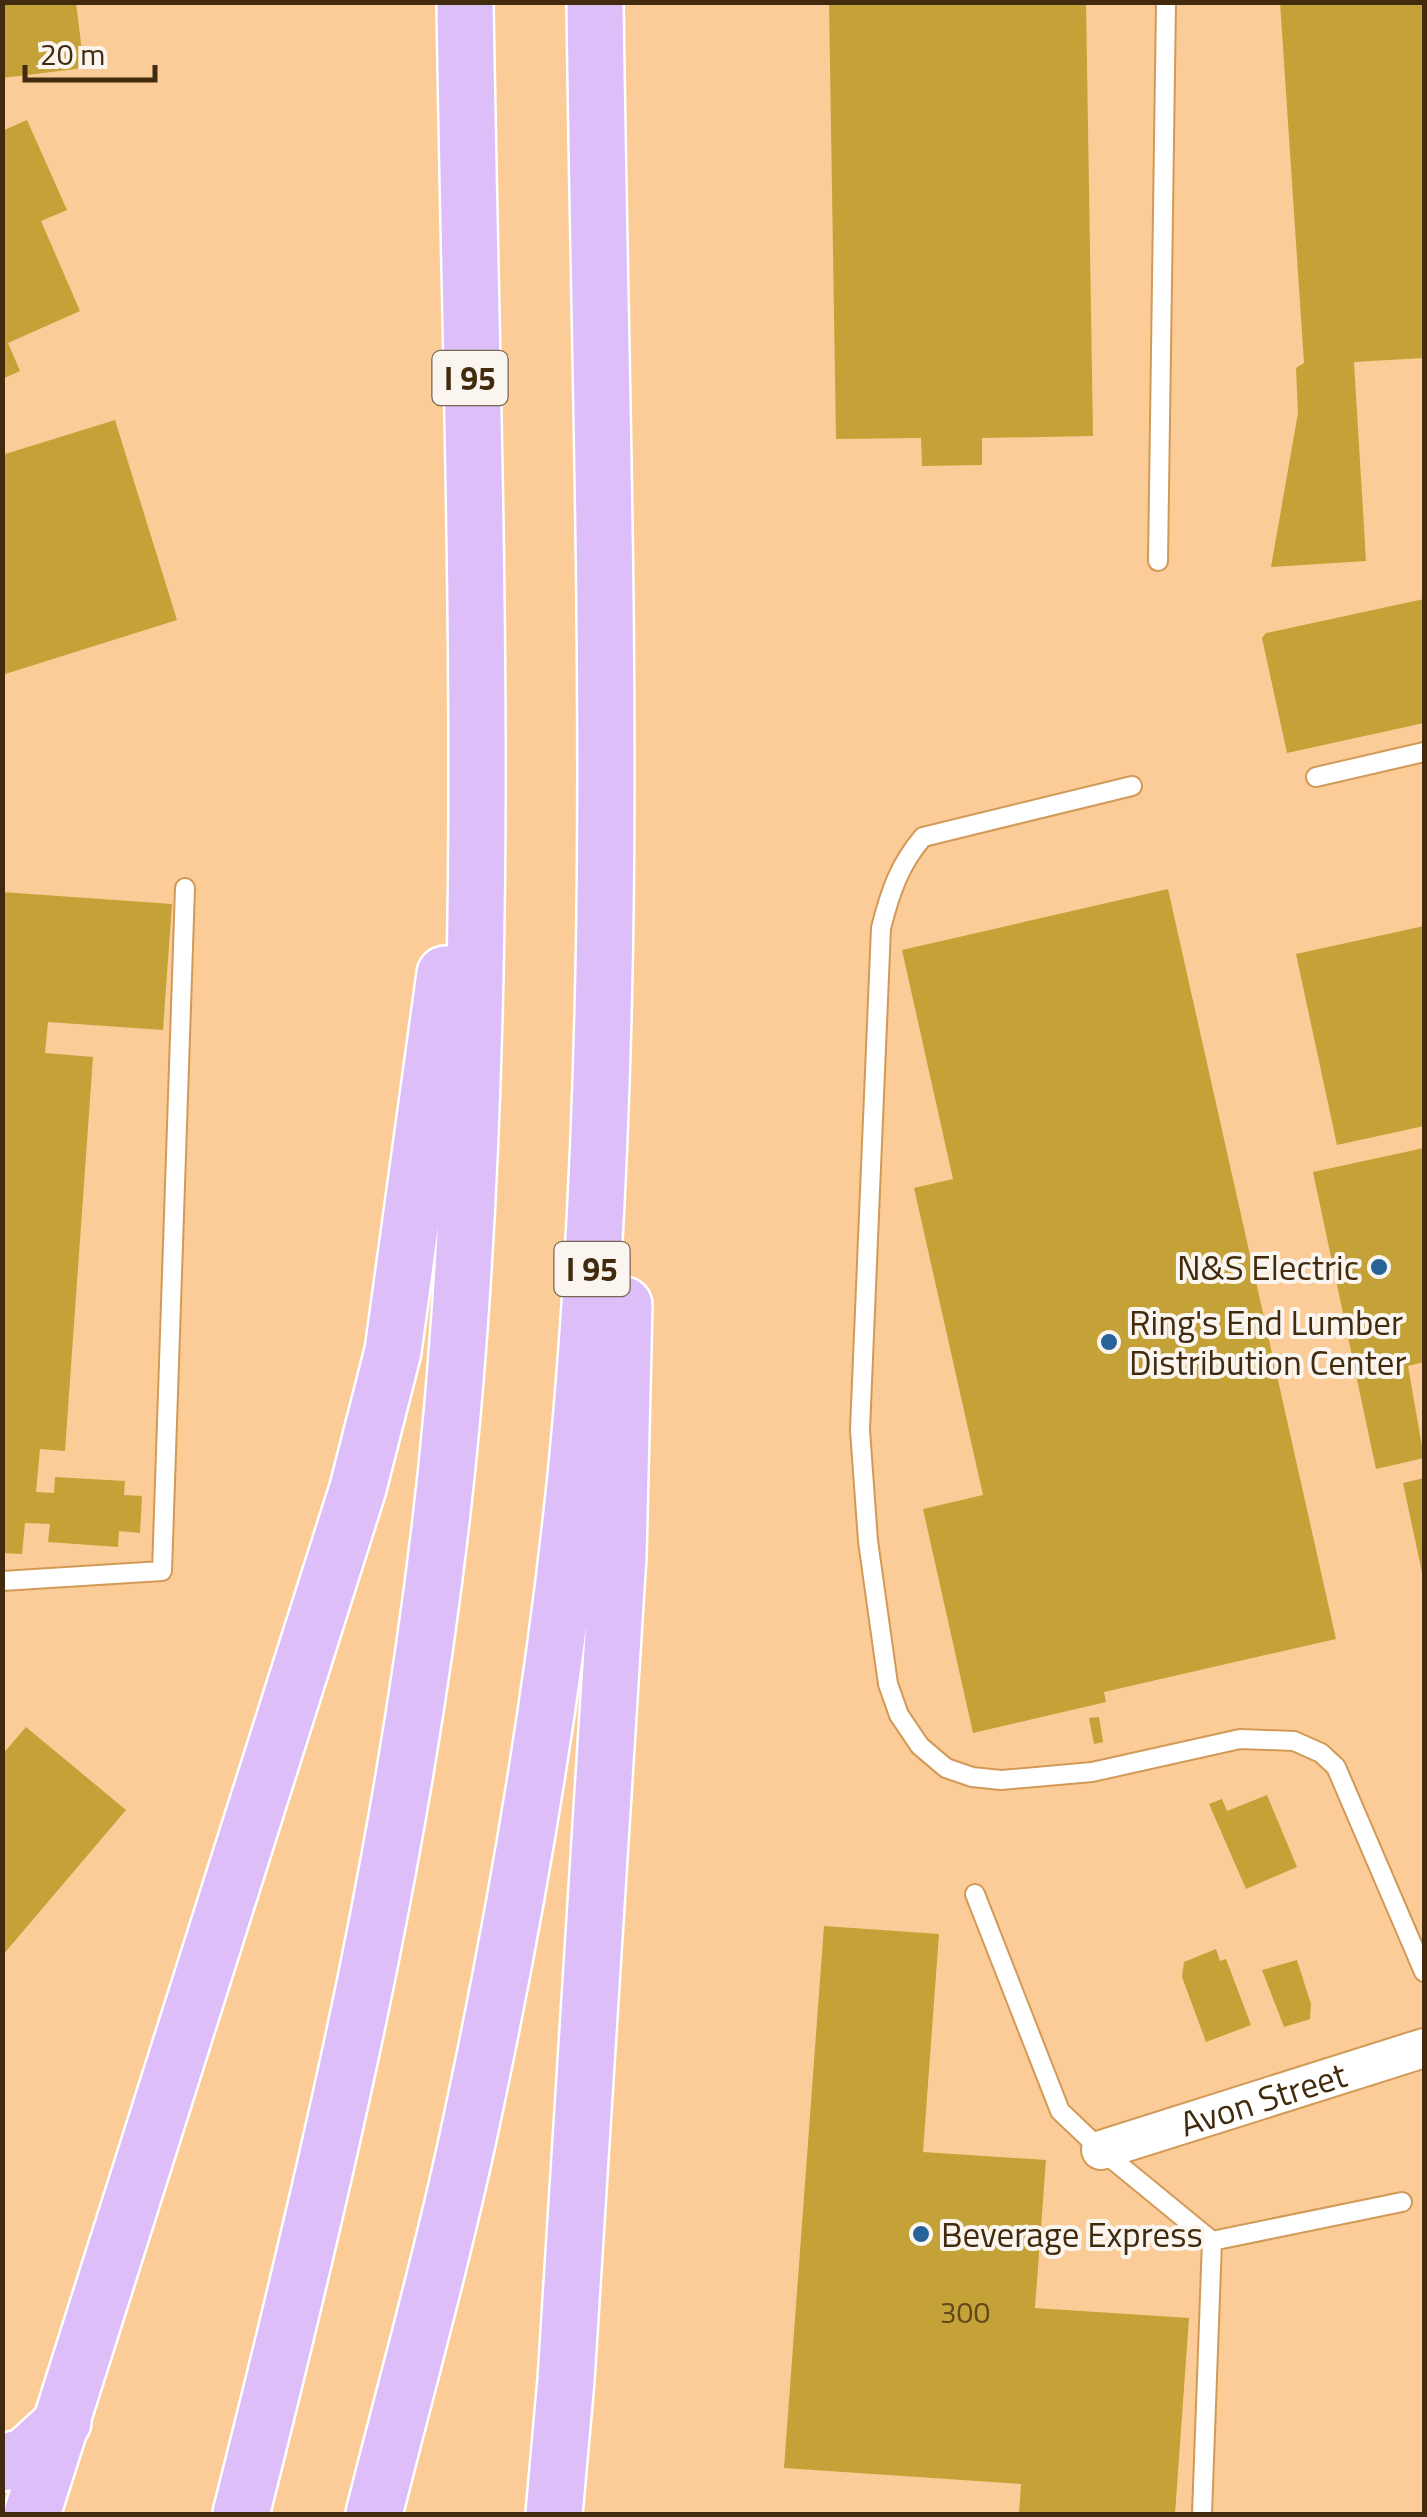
<svg xmlns="http://www.w3.org/2000/svg" width="1427" height="2517" font-family="'Titillium Web',sans-serif">
	<style>
		.building { fill: #c5a237 }
		.lines { fill: none; stroke-linecap: round; stroke-linejoin: round }
		.service-casing { stroke: #d29a56; stroke-width: 22 }
		.minor-casing { stroke: #d29a56; stroke-width: 42 }
		.motorway-casing { stroke: #fff; stroke-width: 60 }
		.service { stroke: #fff; stroke-width: 18 }
		.minor { stroke: #fff; stroke-width: 38 }
		.motorway { stroke: #debef8; stroke-width: 55 }
		.poi-dot { fill: #276299; stroke: #fbf5ef; stroke-width: 4 }
		.labels { text-anchor: middle; dominant-baseline: central; stroke-width: 8; stroke-linejoin: round; paint-order: stroke }
		.number-label { font-size: 30px; fill: #624818 }
		.shield { fill: #fbf5ef; stroke: #796751; stroke-width: 2.5 }
		.shield-label { font-size: 32px; font-weight: bold; fill: #412a0d }
		.poi-label { font-size: 35px; fill: #412a0d; stroke: #fbf5ef; text-anchor: start }
		.street-label { font-size: 35px; fill: #412a0d; stroke: #fbf5ef }
	</style>
	<rect width="100%" height="100%" fill="#fbcc97"/>
	<path class="building" d="M2,2H76L84,68L2,78Z
		M829,2H1086L1093,436L982,438V465L922,466L921,438L836,439Z
		M1280,2H1424V358L1354,362L1366,561L1271,567L1298,413L1296,368L1304,363Z
		M27,120L67,210L41,221L80,311L8,343L20,371L2,379V131Z
		M115,420L177,620L2,675V455Z
		M1424,599V723L1287,753L1262,638L1266,633Z
		M1168,889L1336,1639L1104,1692L1106,1702L973,1733L923,1509L983,1495L914,1188L953,1179L902,950Z
		M2,892L172,904L163,1030L48,1022L45,1053L93,1057L65,1451L40,1449L36,1492L54,1493L55,1477L125,1481L124,1495L142,1496L140,1533L119,1531L118,1547L48,1542L50,1524L25,1523L22,1554L2,1553Z
		M1424,926V1126L1337,1145L1296,954Z
		M1424,1148V1362L1408,1366L1424,1458L1376,1469L1313,1172Z
		M1424,1478V1577H1423L1403,1483Z
		M1099,1717L1103,1742L1094,1744L1089,1718Z
		M26,1727L126,1810L2,1956V1755Z
		M1267,1795L1297,1867L1246,1889L1209,1804L1222,1799L1227,1811Z
		M824,1926L939,1934L923,2152L1046,2160L1035,2308L1189,2318L1175,2514H1019L1021,2484L784,2468Z
		M1216,1949L1220,1961L1226,1959L1251,2025L1206,2042L1182,1977L1184,1962Z
		M1297,1960L1311,2004L1310,2019L1284,2027L1262,1970Z"/>
	<g class="lines">
		<defs>
			<path id="service" d="M1158,561L1166,2
				M1316,777L1424,752
				M1132,786L923,837C899,865 890,893 881,928L860,1430L868,1541L888,1684L899,1715L920,1746L946,1768L972,1777L1001,1780L1092,1772L1240,1739L1294,1741L1321,1753L1336,1767L1424,1972
				M2,1581L162,1571L185,888
				M975,1894L1060,2111L1101,2150L1212,2241L1402,2202
				M1202,2514L1212,2241"/>
			<g id="minor">
				<path id="s1" d="M1101,2150L1424,2048"/>
			</g>
			<path id="motorway" d="M2,2463L26,2456L63,2422
				M32,2514L358,1488L393,1351L445,974
				M241,2514C333,2151 418,1790 452,1415C494,946 472,473 465,2
				M374,2514C407,2383 444,2252 472,2119C518,1904 555,1685 577,1466C624,980 601,490 595,2
				M554,2514L566,2380L618,1556L624,1305"/>
		</defs>
		<use href="#service" class="service-casing"/>
		<use href="#minor" class="minor-casing"/>
		<use href="#motorway" class="motorway-casing"/>
		<use href="#service" class="service"/>
		<use href="#minor" class="minor"/>
		<use href="#motorway" class="motorway"/>
	</g>
	<g class="poi-dot">
		<circle cx="1379" cy="1267" r="10"/>
		<circle cx="1109" cy="1342" r="10"/>
		<circle cx="921" cy="2234" r="10"/>
	</g>
	<g class="labels">
		<g class="number-label">
			<text x="965" y="2312">300</text>
		</g>
		<g class="shield">
			<rect x="432.5" y="351" width="75" height="54" rx="8"/>
			<rect x="554.5" y="1242" width="75" height="54" rx="8"/>
		</g>
		<g class="shield-label">
			<text x="470" y="378">I 95</text>
			<text x="592" y="1269">I 95</text>
		</g>
		<g class="poi-label">
			<text x="1359" y="1267" text-anchor="end">N&amp;S Electric</text>
			<text x="1129" y="1322">Ring's End Lumber<tspan x="1129" dy="40">Distribution Center</tspan></text>
			<text x="941" y="2234">Beverage Express</text>
		</g>
		<g class="street-label">
			<text stroke="none"><textPath href="#s1" startOffset="170">Avon Street</textPath></text>
		</g>
	</g>
	<rect width="1427" height="2517" fill="none" stroke="#412a0d" stroke-width="10"/>
	<path d="M25 65v15h130v-15" fill="none" stroke="#412a0d" stroke-width="5"/>
	<text x="40" y="65" font-size="30" fill="#412a0d" stroke="#fbf5ef" stroke-width="8" paint-order="stroke">20 m</text>
</svg>
